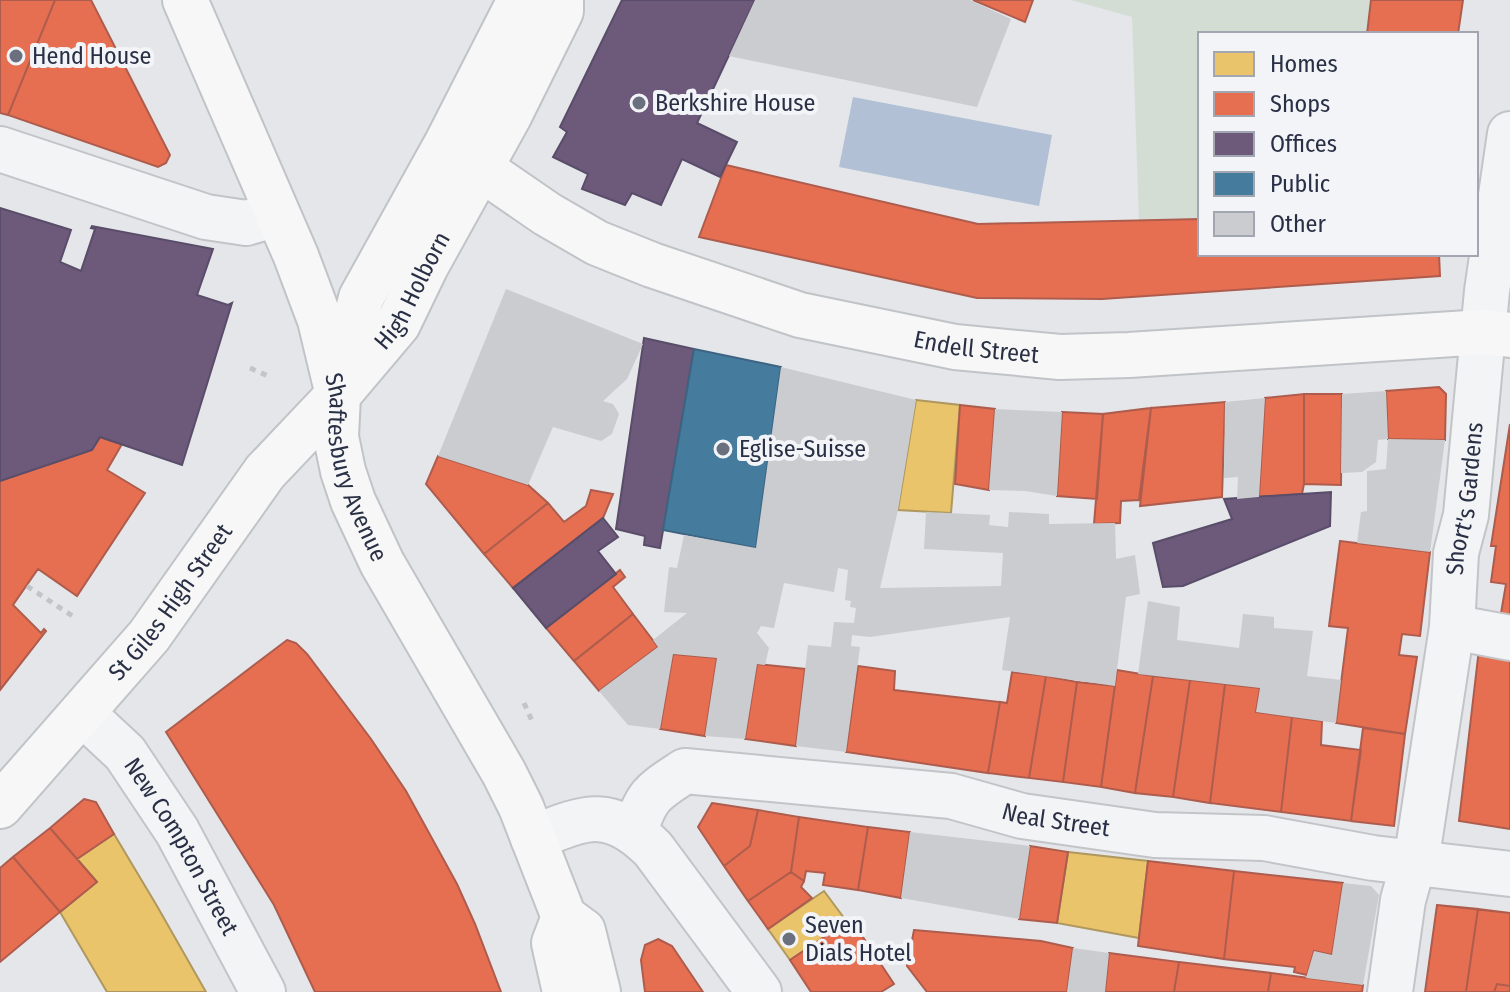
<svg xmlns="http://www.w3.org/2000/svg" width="1510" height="992" font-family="'Fira Sans Condensed',sans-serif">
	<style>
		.green { fill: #d4ddd4 }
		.water { fill: #b1c0d5 }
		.homes { fill: #e9c46a; stroke: #af985f; stroke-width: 2 }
		.shops { fill: #e76f51; stroke: #ae5c4d; stroke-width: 2 }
		.offices { fill: #6d597a; stroke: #594d6a; stroke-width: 2 }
		.public { fill: #457b9d; stroke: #3d6483; stroke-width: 2 }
		.building { fill: #caccd0 }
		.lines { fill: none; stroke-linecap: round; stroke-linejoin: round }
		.minor-casing { stroke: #c2c4c7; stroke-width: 48 }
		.major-casing { stroke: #c0c3c7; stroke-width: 48 }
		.path { stroke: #c3c4c9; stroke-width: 5; stroke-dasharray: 6 6; stroke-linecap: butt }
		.minor { stroke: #f3f4f6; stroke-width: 44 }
		.major { stroke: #f7f7f7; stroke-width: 44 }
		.poi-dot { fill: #6a707e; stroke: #f2f4f8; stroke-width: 3 }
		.labels { text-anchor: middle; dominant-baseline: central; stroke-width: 8; stroke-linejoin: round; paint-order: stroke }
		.poi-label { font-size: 24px; fill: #293045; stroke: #f2f4f8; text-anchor: start }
		.street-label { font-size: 24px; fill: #293045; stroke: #f2f4f8 }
	</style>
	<rect width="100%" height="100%" fill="#e4e6e9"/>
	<path class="green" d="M1071,0H1371L1367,34H1200V219L1139,222L1132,17Z"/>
	<path class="water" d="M853,97L1052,135L1039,206L839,167Z"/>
	<path class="homes" d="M916,400L960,405L951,513L898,510Z
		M114,834L157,906L206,992H107L60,912L97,882L77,859Z
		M1068,852L1148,861L1139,938L1057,923Z
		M824,891L847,922L790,960L768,929Z"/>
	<path class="shops" d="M0,0H55L8,115L0,113Z
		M55,0H91L170,155L166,163L158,167L8,115Z
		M973,0H1033L1025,22Z
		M1371,0H1463L1458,34H1367Z
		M726,165L978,224L1200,219V254H1439L1440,276L1102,299L977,298L699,237Z
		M1439,387L1446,394L1445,440L1388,439L1386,391Z
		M1304,394V484L1302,494L1259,497L1265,398Z
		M1304,394H1342L1341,485L1304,484Z
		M1225,402L1222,497L1140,506L1151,408Z
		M960,405L995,409L989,490L955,484Z
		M1151,408L1139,500L1121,501L1120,523L1094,524L1103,414Z
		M1062,412L1103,414L1097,499L1057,496Z
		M1510,424V627L1499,625L1506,584L1491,582L1496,546H1491Z
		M100,437L122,444L107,470L145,493L77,596L38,569L13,605L41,633L44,629L46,631L0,690V481L92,450Z
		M438,456L528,485L548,503L484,554L426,484Z
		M591,490L613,494L603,518L513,588L484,554L548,503L564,522L586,506Z
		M1340,541L1430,552L1420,636L1402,634L1399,655L1417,657L1405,734L1336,723L1348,628L1329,626Z
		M620,570L625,577L613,587L633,614L574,661L546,628Z
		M633,614L658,647L599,691L574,661Z
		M287,640L296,643L307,654L371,739L406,791L457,884L475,924L501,992H315L274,905L166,732Z
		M1479,649L1510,656V829L1459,821Z
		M673,654L717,658L705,736L660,729Z
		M757,664L805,669L796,746L745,739Z
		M858,666L895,671L894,690L1000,702L988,773L846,752Z
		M1117,670L1153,676L1135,793L1101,787Z
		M1012,672L1046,676L1029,778L988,773L1000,702L1007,703Z
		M1046,676L1077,682L1063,782L1029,778Z
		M1153,676L1190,680L1173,797L1135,793Z
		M1190,680L1225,684L1210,803L1173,797Z
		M1077,682L1115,686L1101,787L1063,782Z
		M1225,684L1260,688L1256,712L1292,717L1281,812L1210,803Z
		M1292,717L1322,721L1321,745L1361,750L1351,821L1281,812Z
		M1363,728L1405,734L1394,826L1351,821Z
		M84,799L96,802L114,834L77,859L50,828Z
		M712,803L758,810L750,846L724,866L698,827Z
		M758,810L799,817L791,872L748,901L724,866L750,846Z
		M799,817L868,827L858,890L823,885L825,873L806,871L804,881L791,872Z
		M868,827L910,832L901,898L858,890Z
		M50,828L97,882L60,912L13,857Z
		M1030,846L1068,852L1057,923L1019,919Z
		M13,857L60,912L0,962V868Z
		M1148,861L1234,871L1224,959L1138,946Z
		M1234,871L1343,883L1332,955L1314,951L1307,975L1294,972L1295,967L1224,959Z
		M791,872L804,881L801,887L812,898L768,929L748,901Z
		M1437,905L1510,913V992H1425Z
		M1437,905L1478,909L1466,992H1425Z
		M1478,909L1510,913V986L1497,984L1494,992H1466Z
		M851,919L894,984L881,992H811L790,960Z
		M914,930L1041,941L1073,948L1067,992H927L907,966Z
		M658,939L672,946L703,992H645L641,960L645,945Z
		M1109,953L1179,962L1174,992H1105Z
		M1179,962L1271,973L1268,992H1174Z
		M1271,973L1363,985L1362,992H1268Z"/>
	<path class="offices" d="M622,0H755L697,123L737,142L720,177L682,159L661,205L632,193L625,205L582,189L588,174L553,157L567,132L560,127Z
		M0,208L71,230L60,262L81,271L95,229L91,228L92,226L213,249L197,295L228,305L232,303L182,465L100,437L92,450L0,481Z
		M644,338L694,349L660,548L644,545L645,536L616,529Z
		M1331,492L1330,526L1183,586L1163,587L1153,543L1232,519L1224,499Z
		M603,518L618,537L598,551L616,574L546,628L513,588Z"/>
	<path class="public" d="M694,349L781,367L756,548L663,530Z"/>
	<path class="building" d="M755,0H970L1011,19L977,107L729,56Z
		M506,289L643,344L627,379L603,401L613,404L619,414L612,434L601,441L553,427L528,485L438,456Z
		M781,367L916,400L898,510L880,588L1001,586L1003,553L924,549L926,512L990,515L989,525L1008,527L1009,512L1049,514V524L1115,523L1116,559L1135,555L1140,594L1126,597L1115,686L1002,670L1010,617L870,637L852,635L851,646L860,647L846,752L796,746L808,645L831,647L834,622L854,623L856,608L850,607L851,601L845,600L848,570L838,568L834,592L784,583L774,628L761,626L757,633L769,648L765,665L757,664L745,739L705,736L717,658L673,654L660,729L628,725L599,691L658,647L653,640L687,613L664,612L669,567L677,568L684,535L756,548Z
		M1386,391L1388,439L1378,440L1376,462L1362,472L1341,473L1342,394Z
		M1265,398L1259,497L1237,499L1238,477L1224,478L1225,402Z
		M995,409L1062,412L1057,496L1025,491L989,490Z
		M1388,439L1445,440L1430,552L1357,543L1361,512L1367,511V471L1386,469Z
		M1148,601L1180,607L1177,640L1239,648L1243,614L1274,617V628L1313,631L1307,676L1341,680L1336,723L1256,712L1260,688L1138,674Z
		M910,832L1030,846L1019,919L901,898Z
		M1343,883L1371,886L1379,895L1363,985L1306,978L1314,951L1332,955Z
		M1073,948L1109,953L1105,992H1067Z"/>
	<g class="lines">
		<defs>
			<g id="minor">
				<path d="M0,149L206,217L246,223L277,214"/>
				<path d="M1452,627L1510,638"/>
				<path id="s1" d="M82,713L125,753L177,831L263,992"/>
				<path id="s2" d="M635,831C647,794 653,792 685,771L951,796L1022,816L1155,835L1264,838L1373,858L1510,874"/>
				<path d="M533,838C585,817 609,805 653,849L759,992"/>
				<path id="s3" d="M1390,992L1403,900L1419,843L1452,627L1456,553L1466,515L1487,291L1510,134"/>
			</g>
			<g id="major">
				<path id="s4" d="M185,0L296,256L320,320L338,395L336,437L343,471L353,501L382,563L504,773L521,807L564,917L583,931L598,992"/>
				<path id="s5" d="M480,168L547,214L597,243L652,265L800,315L955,347L1060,357L1129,355L1484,332L1510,335"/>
				<path d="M340,384L361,298L447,143L520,0"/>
				<path id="s6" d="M0,806L149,636L265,472L338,395L398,324L426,266L509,116L561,11V0"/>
				<path d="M564,917L554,943L565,992"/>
			</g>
		</defs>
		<use href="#minor" class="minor-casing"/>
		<use href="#major" class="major-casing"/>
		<path class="path" d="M250,368L268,376
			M27,586L74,617
			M524,703L533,723"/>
		<use href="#minor" class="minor"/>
		<use href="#major" class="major"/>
	</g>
	<g class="poi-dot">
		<circle cx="16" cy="56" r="8"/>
		<circle cx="639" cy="103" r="8"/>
		<circle cx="723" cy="449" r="8"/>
		<circle cx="789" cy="939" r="8"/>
	</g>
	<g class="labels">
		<g class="poi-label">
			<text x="32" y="56">Hend House</text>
			<text x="655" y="103">Berkshire House</text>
			<text x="739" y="449">Eglise-Suisse</text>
			<text x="805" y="925">Seven<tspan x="805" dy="28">Dials Hotel</tspan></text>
		</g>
		<g class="street-label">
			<text stroke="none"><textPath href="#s6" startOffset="662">High Holborn</textPath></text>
			<text stroke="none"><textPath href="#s5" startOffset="534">Endell Street</textPath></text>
			<text stroke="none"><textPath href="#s4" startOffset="500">Shaftesbury Avenue</textPath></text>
			<text stroke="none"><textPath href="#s3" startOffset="500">Short's Gardens</textPath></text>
			<text stroke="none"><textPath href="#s6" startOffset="266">St Giles High Street</textPath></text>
			<text stroke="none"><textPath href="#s2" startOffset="456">Neal Street</textPath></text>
			<text stroke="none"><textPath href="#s1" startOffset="168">New Compton Street</textPath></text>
		</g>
	</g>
	<rect x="1198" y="32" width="280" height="224" fill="#f2f4f8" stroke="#a2a6b0" stroke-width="2"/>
	<rect x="1214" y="52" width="40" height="24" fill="#e9c46a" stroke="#a2a6b0" stroke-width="2"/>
	<text x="1270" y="72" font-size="24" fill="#293045">Homes</text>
	<rect x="1214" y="92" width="40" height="24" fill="#e76f51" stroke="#a2a6b0" stroke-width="2"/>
	<text x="1270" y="112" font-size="24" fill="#293045">Shops</text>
	<rect x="1214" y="132" width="40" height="24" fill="#6d597a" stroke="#a2a6b0" stroke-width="2"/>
	<text x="1270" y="152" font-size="24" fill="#293045">Offices</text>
	<rect x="1214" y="172" width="40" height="24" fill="#457b9d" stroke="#a2a6b0" stroke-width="2"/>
	<text x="1270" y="192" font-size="24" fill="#293045">Public</text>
	<rect x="1214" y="212" width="40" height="24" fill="#caccd0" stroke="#a2a6b0" stroke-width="2"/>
	<text x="1270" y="232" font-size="24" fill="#293045">Other</text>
</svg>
